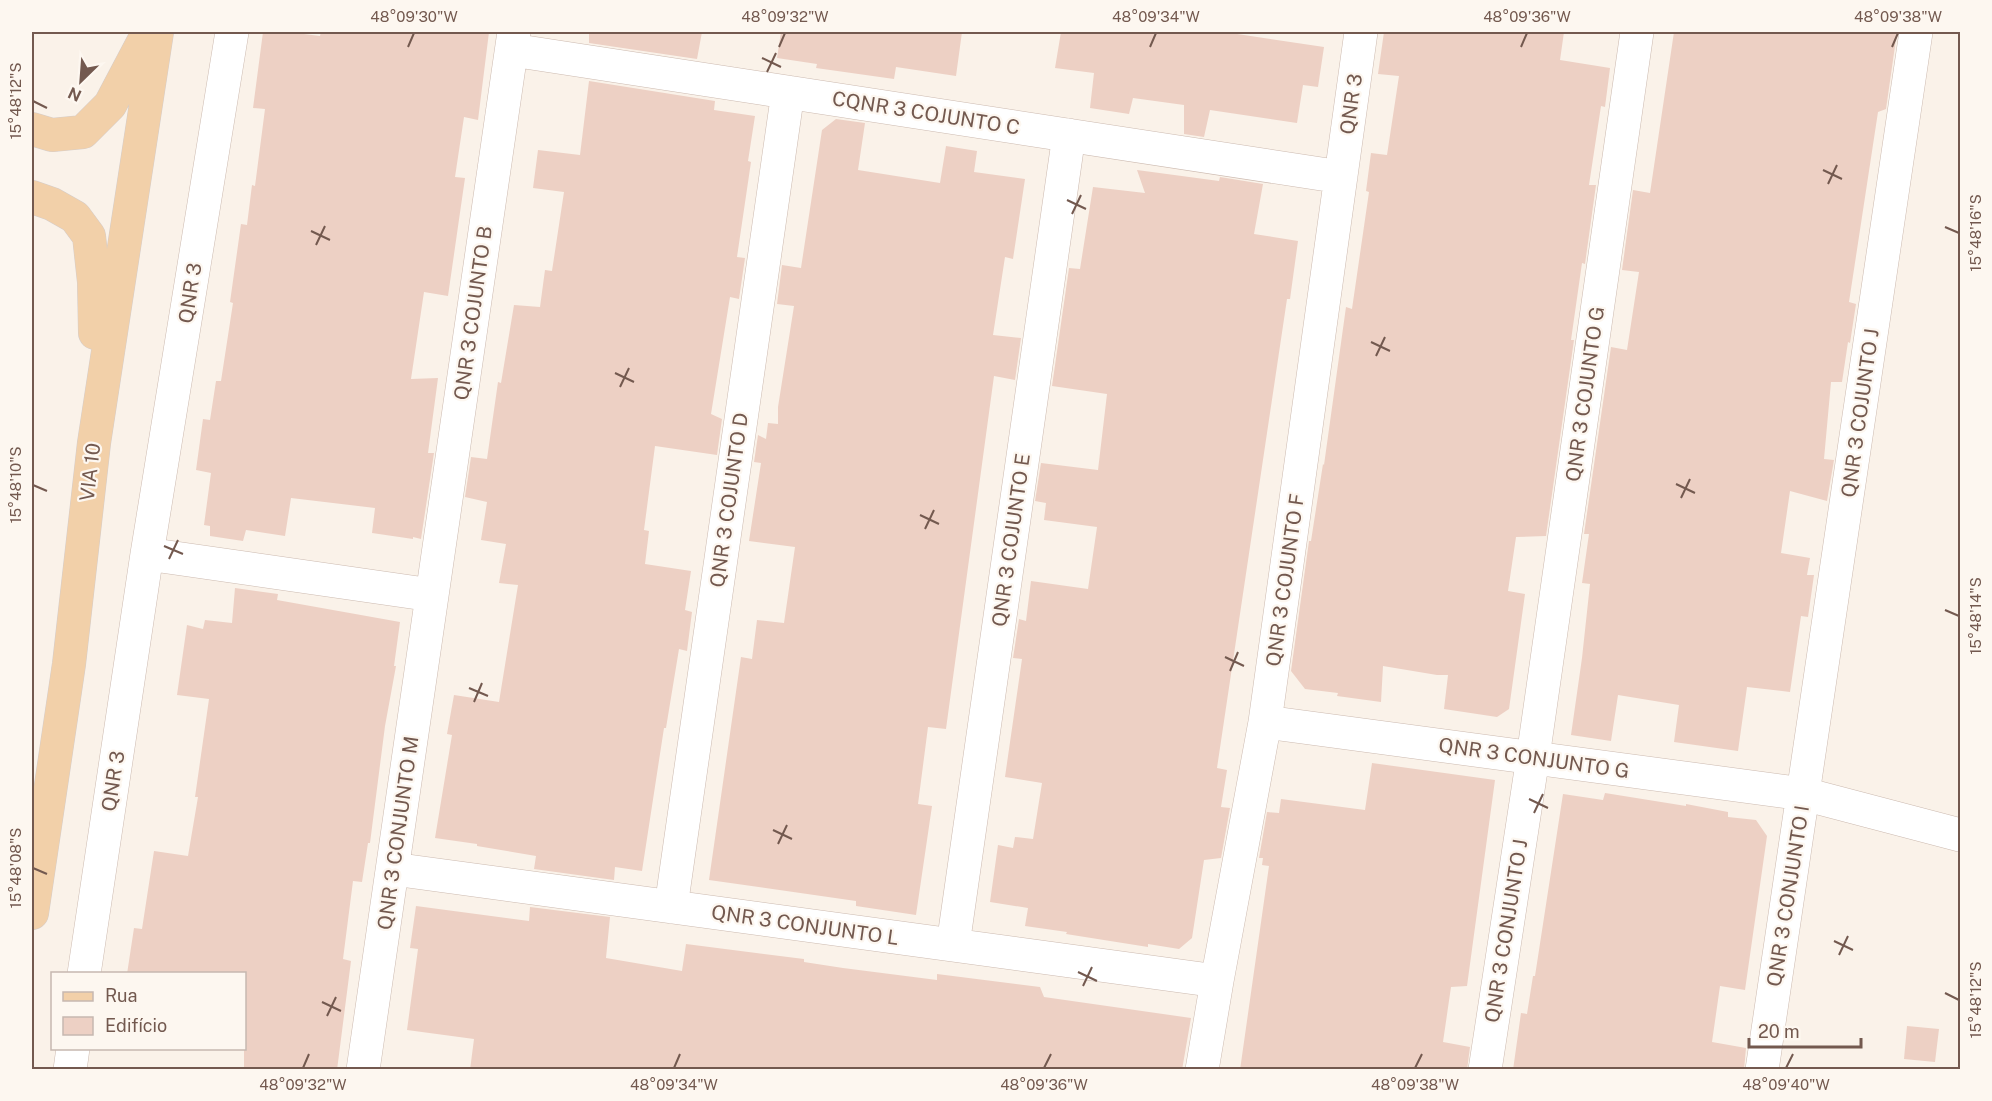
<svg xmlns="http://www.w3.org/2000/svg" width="1992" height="1101" font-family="'Public Sans',sans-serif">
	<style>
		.building { fill: #edd0c4 }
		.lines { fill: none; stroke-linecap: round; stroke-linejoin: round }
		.minor-casing { stroke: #ccbab0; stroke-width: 34 }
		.major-casing { stroke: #d5cdca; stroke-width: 34 }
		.minor { stroke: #fff; stroke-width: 33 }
		.major { stroke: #f2d0a9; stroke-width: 33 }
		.ticks { fill: none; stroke: #73594f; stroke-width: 2 }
		.labels { text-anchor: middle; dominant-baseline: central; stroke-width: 4.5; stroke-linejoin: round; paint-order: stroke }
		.street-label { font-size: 20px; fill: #73594f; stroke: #fdf7f0 }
		.neatline { fill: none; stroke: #73594f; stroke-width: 2 }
		.ticks-label { font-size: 15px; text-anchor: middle; fill: #73594f }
	</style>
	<rect width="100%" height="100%" fill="#faf2e9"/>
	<path class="building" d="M263,32H288L320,36L321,32H489L478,120L464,117L455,177L465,178L448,296L424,292L411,379L438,378L428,453H434L421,539L413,537V539L372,533L375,508L291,498L285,536L246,530L243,541L210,536V526L204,525L211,473L196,470L203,419L210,420L216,381H221L233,303L230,302L241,224L247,225L252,185L255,186L265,109L253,108Z
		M589,32H702L697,59L589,43Z
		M781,32H962L956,76L896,67L894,79L816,68L817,64L777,58Z
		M1061,32H1224L1324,47L1318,87L1303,85L1297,123L1210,110L1204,137L1184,134V105L1133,98L1129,114L1090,108L1094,73L1055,68Z
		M1384,32H1564L1560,60L1610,68L1605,107L1601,106L1589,185H1596L1585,264L1582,263L1571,340H1574L1546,536L1516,537L1508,591L1525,594L1509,709L1497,717L1444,709L1448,675H1437L1383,666L1381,702L1337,696L1338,693L1305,689L1291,671L1309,541H1311L1323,464L1324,465L1346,307L1352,309L1369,192L1366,191L1371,153L1387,155L1399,76L1378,74Z
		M1674,32H1897L1886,109L1878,112L1849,302L1856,304L1850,343L1848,342L1842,382H1831L1824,459L1834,460L1827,501L1790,491L1781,553L1810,558L1807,575H1814L1808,617L1801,616L1790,692L1747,687L1738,751L1674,742L1679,705L1618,695L1611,741L1571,735L1582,658L1590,584L1582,583L1589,534H1584L1611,347L1627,350L1639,272L1622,270L1633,190L1650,193Z
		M589,81L715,101L714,110L755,116L748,161L751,162L737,257L745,258L739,299L730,297L711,414L722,419L717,455L655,446L644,530L649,531L645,564L691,571L685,610L692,612L687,651L679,649L666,728H664L642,871L615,867L614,880L534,869L536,856L477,846V844L435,838L452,735L447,734L454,695L499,702L518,585L499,583L506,544L481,540L487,502L465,497L471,457L487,459L498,382L501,383L514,305L540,307L545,270L552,271L564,192L533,188L538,150L580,155Z
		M836,119L865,123L858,170L940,183L946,146L977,151L974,172L1025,179L1013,259L1005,257L993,335L1021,338L1015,380L994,376L946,729L928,727L918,804L932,806L916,915L856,906V901L709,880L741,657L752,659L757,620L784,623L795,547L749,541L761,463L754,462L758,435L766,439L768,423L778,424V407L794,306L777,304L782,265L801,268L822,130Z
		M1137,170L1219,181L1220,177L1263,184L1254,234L1298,241L1290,299H1287L1217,768L1227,770L1221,807L1230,808L1221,858L1204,860L1192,938L1179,949L1148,944V947L1066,934L1067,932L1025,926L1028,908L990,902L998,845L1013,848L1015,837L1033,839L1042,783L1005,777L1022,659L1013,658L1019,619L1026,621L1031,581L1088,589L1097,527L1044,520L1046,503L1035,501L1041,463L1098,470L1107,394L1052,386L1069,268L1080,269L1093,187L1145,193Z
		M235,588L278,594L277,600L400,622L394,666H396L385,726L370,843H368L362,882L353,881L343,959L351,961L337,1070H244V974H127L134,928L142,929L154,851L188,856L198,797H195L209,699L177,695L187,625L203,629L205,620L232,623Z
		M1372,763L1495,780L1467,986L1451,987L1443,1042L1470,1047L1467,1070H1240L1269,866L1262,865L1263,858H1259L1267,812L1279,813L1281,799L1365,810Z
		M1605,793L1686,806V804L1728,812V817L1756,820L1767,836L1745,990L1720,986L1712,1042L1746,1048L1744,1070H1513L1521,1013L1527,1014L1533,976H1535L1563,794L1603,800Z
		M416,906L529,921L530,907L610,917L606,958L682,971L686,944L804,959V962L843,968L937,980V974L1040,987L1044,997L1191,1018L1182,1070H470L474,1039L407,1030L418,949L410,948Z
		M1907,1026L1939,1029L1935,1062L1904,1059Z"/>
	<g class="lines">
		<defs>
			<path id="minor" d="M512,50L1341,177
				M147,554L432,595
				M1265,722L1804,794L1960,835
				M393,869L1217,981
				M671,907L788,92
				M953,945L1069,135
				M84,974L147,554L232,32
				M70,1070L73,1048
				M363,1070L514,32
				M1202,1070L1217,981L1265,722L1361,32
				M1485,1070L1533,757L1637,32
				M1762,1070L1916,32"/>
			<path id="major" d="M32,129L52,135L83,132L110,105L148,33
				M32,197L52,204L75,217L89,236L94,282L95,333
				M32,913L69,664L94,443L157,32"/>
		</defs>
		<use href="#minor" class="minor-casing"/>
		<use href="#major" class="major-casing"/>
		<use href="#minor" class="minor"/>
		<use href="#major" class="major"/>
	</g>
	<path class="ticks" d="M408,47L414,33M779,47L785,33M1150,47L1156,33M1521,47L1527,33M1892,47L1898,33M762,58L781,67M767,72L776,53M33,101L47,108M1823,170L1842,179M1828,184L1837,165M1067,200L1086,209M1072,214L1081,195M1945,227L1959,233M311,231L330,240M316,245L325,226M1371,342L1390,351M1376,356L1385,337M615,373L634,382M620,387L629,368M1676,484L1695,493M33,485L47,491M1681,498L1690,479M920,515L939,524M925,529L934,510M164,546L183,554M169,559L178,540M1945,610L1959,616M1225,657L1244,666M1230,671L1238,652M469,688L488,696M474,702L482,683M1529,799L1548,808M1534,813L1543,794M773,830L792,839M778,844L787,825M33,868L47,874M1834,941L1853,950M1839,955L1848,936M1078,972L1097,981M1083,986L1092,967M1945,993L1959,1000M322,1002L341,1011M327,1016L336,997M303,1068L309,1054M674,1068L680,1054M1044,1068L1051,1054M1415,1068L1422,1054M1786,1068L1793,1054"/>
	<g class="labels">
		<g class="street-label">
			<text transform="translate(1351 104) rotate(-82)">QNR 3</text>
			<text transform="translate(926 113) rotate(9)">CQNR 3 COJUNTO C</text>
			<text transform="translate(190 293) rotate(-81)">QNR 3</text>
			<text transform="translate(473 313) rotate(-82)">QNR 3 COJUNTO B</text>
			<text transform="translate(1585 394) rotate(-82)">QNR 3 COJUNTO G</text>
			<text transform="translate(1860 413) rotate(-82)">QNR 3 COJUNTO J</text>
			<text transform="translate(90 472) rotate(-83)">VIA 10</text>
			<text transform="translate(729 500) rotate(-82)">QNR 3 COJUNTO D</text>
			<text transform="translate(1011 540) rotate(-82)">QNR 3 COJUNTO E</text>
			<text transform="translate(1285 580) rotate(-82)">QNR 3 COJUNTO F</text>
			<text transform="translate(1534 758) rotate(8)">QNR 3 CONJUNTO G</text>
			<text transform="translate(113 781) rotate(-81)">QNR 3</text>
			<text transform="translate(398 833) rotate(-82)">QNR 3 CONJUNTO M</text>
			<text transform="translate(1788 896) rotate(-81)">QNR 3 CONJUNTO I</text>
			<text transform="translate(805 925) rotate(8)">QNR 3 CONJUNTO L</text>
			<text transform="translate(1506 931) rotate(-81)">QNR 3 CONJUNTO J</text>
		</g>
	</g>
	<rect width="1992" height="1101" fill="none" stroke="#fdf7f0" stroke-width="66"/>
	<rect x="51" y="972" width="195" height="78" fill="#fdf7f0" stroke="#c6b8b0" stroke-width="1.5"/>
	<rect x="63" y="992" width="30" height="9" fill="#f2d0a9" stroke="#c6b8b0" stroke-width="1.5"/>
	<text x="105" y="1002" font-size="18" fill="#73594f">Rua</text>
	<rect x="63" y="1017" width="30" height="18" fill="#edd0c4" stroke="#c6b8b0" stroke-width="1.5"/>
	<text x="105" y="1032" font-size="18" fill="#73594f">Edifício</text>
	<g transform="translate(81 81) rotate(205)" stroke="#fdf7f0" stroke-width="4.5" paint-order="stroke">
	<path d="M0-4.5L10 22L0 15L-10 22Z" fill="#73594f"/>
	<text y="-9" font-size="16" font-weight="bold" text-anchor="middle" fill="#73594f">N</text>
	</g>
	<path d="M1749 1038v9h112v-9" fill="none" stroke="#73594f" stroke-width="3"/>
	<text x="1758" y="1038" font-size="18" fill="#73594f" stroke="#fdf7f0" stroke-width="4.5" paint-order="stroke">20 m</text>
	<rect x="33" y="33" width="1926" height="1035" class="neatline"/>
	<g class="ticks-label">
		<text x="414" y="22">48°09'30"W</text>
		<text x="785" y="22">48°09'32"W</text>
		<text x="1156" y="22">48°09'34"W</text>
		<text x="1527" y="22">48°09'36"W</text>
		<text x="1898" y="22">48°09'38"W</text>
		<text transform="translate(16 101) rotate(-90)" y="5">15°48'12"S</text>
		<text transform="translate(1976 233) rotate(-90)" y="5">15°48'16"S</text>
		<text transform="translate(16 485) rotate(-90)" y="5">15°48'10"S</text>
		<text transform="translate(1976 616) rotate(-90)" y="5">15°48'14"S</text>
		<text transform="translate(16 868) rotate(-90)" y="5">15°48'08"S</text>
		<text transform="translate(1976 1000) rotate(-90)" y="5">15°48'12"S</text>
		<text x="303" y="1090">48°09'32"W</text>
		<text x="674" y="1090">48°09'34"W</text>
		<text x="1044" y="1090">48°09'36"W</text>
		<text x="1415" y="1090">48°09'38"W</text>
		<text x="1786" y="1090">48°09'40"W</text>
	</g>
</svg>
